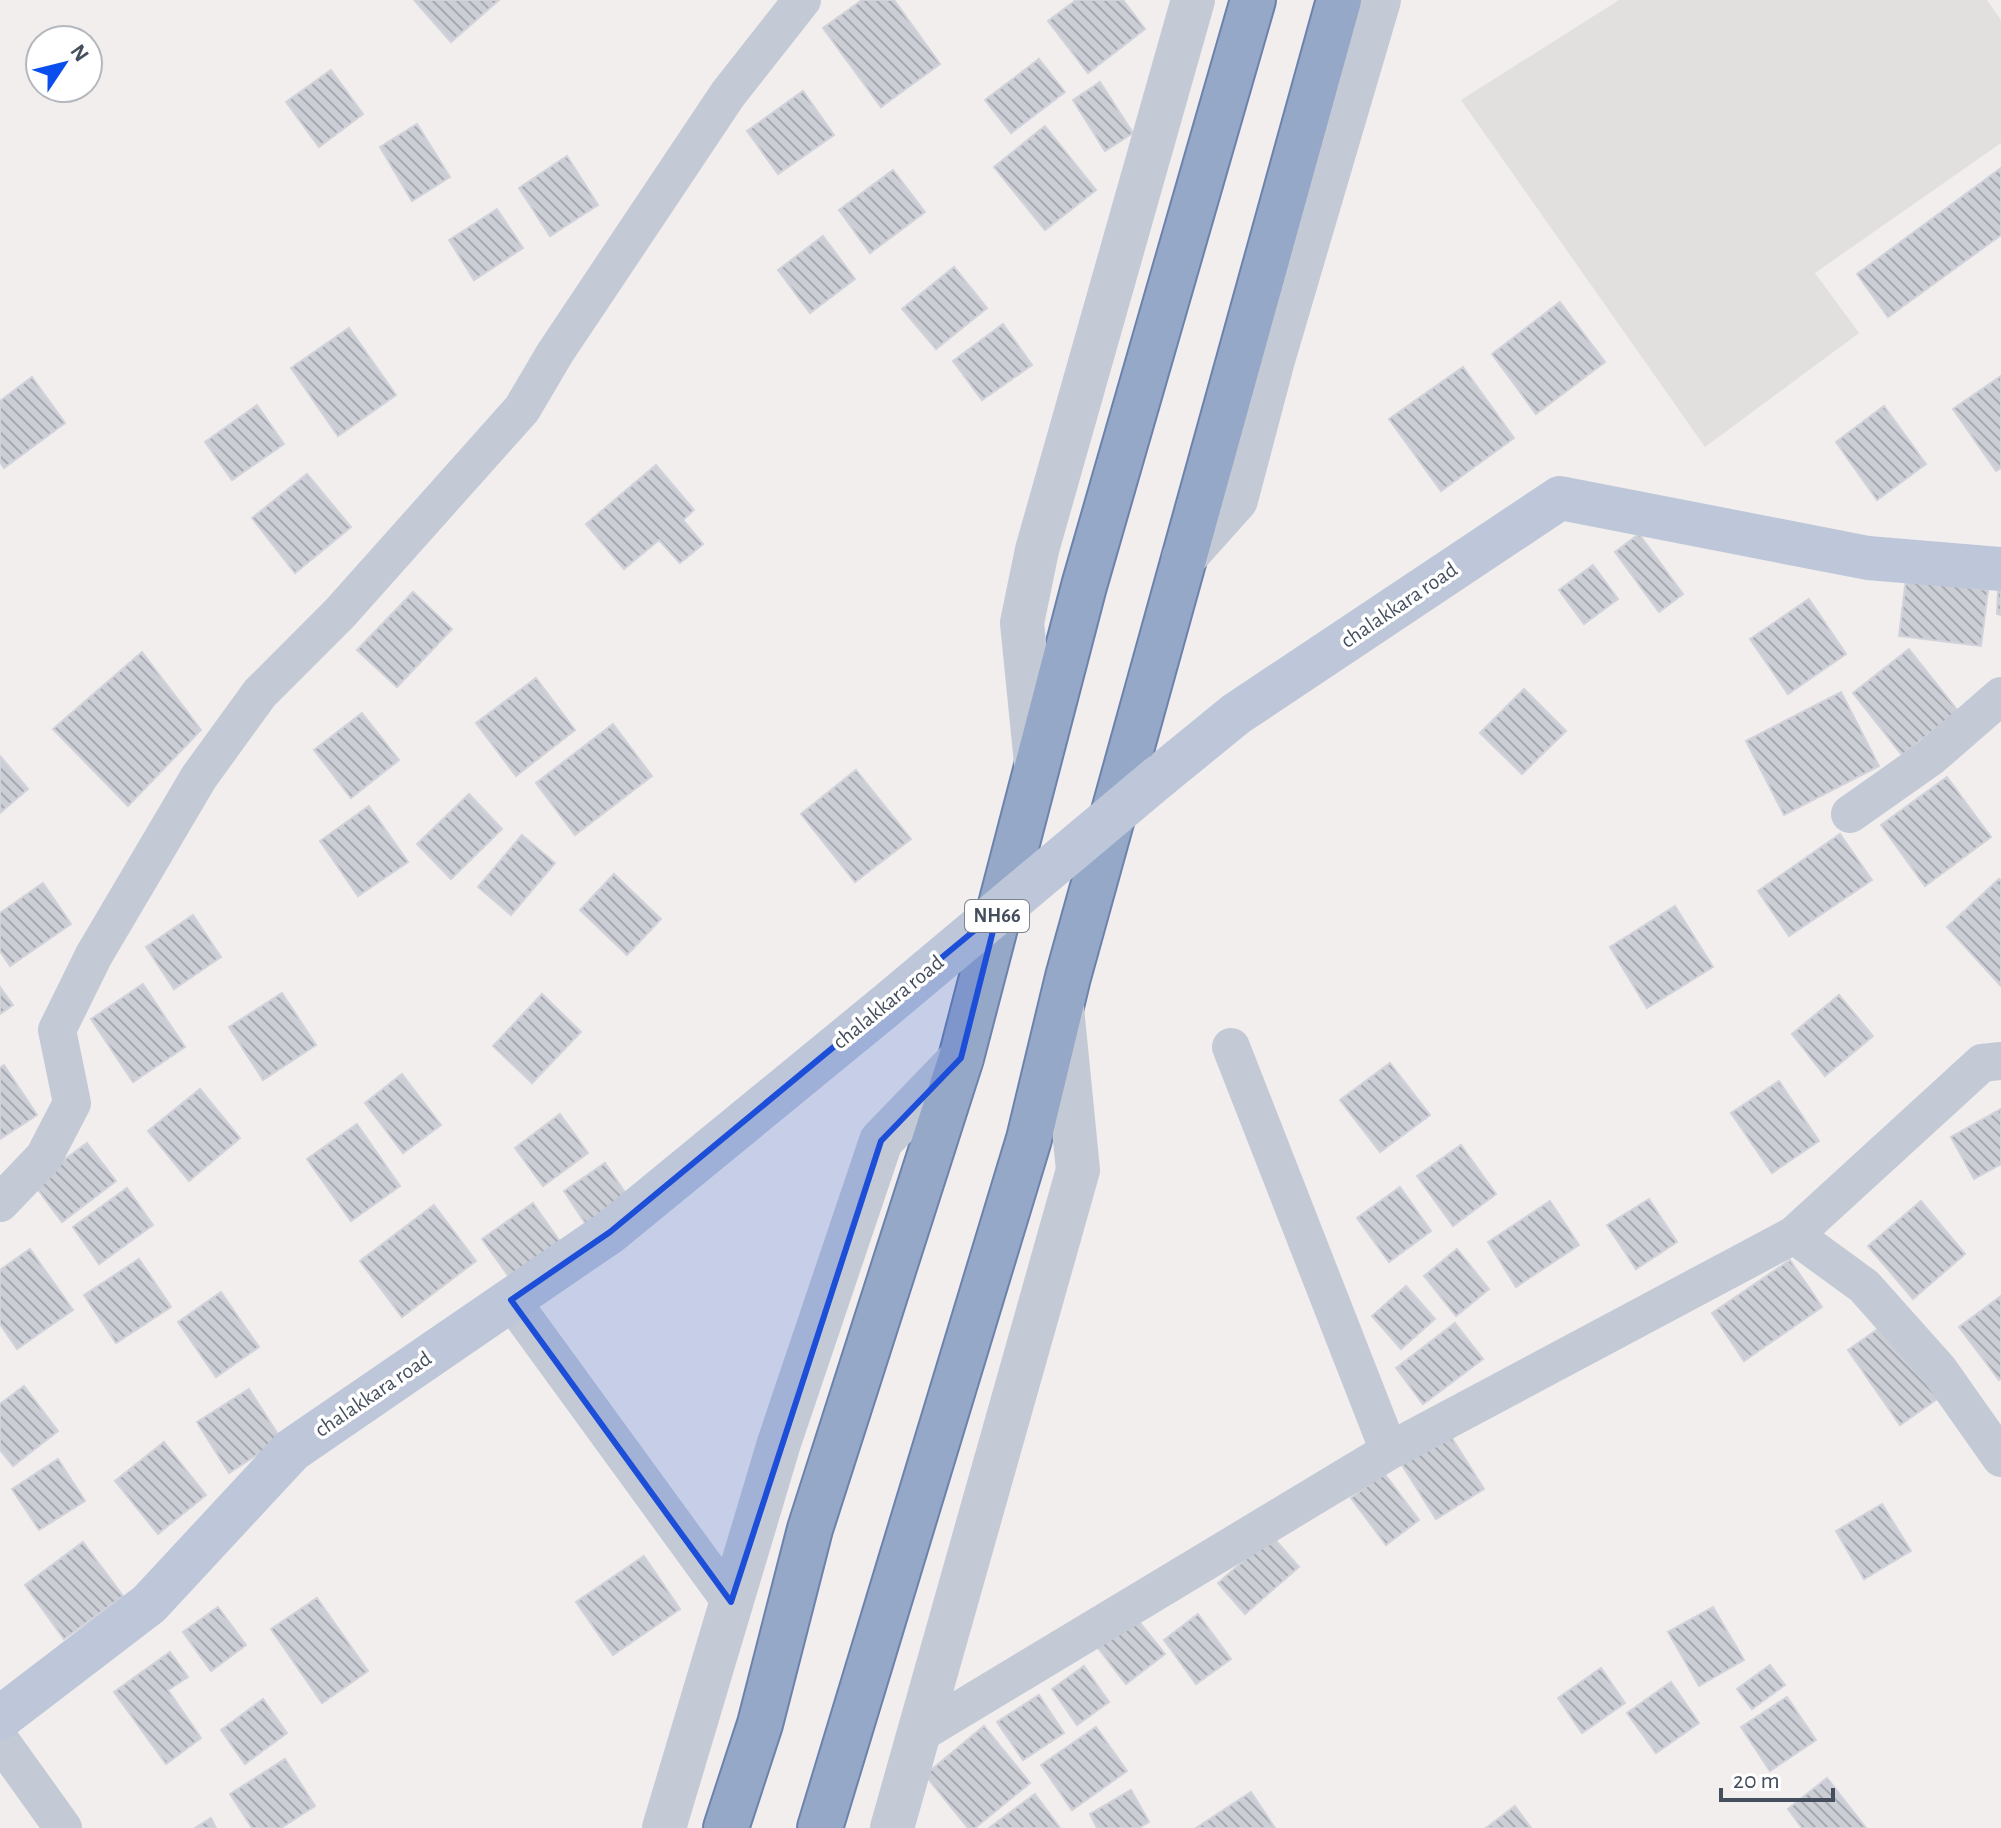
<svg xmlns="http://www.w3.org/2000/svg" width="2001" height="1828" font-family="'Alegreya Sans',sans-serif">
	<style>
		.education { fill: #e2dfdf }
		.building { fill: url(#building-back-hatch); stroke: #d1d2da; stroke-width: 2 }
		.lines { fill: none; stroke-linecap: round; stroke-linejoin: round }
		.trunk-casing { stroke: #6c82ad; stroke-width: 48 }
		.minor { stroke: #c3cad6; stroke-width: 38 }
		.tertiary { stroke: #c3cad6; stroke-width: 44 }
		.secondary { stroke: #bec7d9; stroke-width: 44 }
		.trunk { stroke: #96a8c8; stroke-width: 44 }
		.secondary-bridge { stroke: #bec7d9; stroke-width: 44 }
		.marked { fill: #1d4ed8; fill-opacity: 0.2; stroke: #1d4ed8; stroke-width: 6; stroke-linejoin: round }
		.labels { text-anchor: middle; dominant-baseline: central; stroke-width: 7; stroke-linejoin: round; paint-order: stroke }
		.shield { fill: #fff; stroke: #7c838e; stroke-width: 2 }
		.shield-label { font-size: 20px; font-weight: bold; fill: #444e5d }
		.street-label { font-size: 22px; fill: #444e5d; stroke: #fff }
	</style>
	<defs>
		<pattern id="building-back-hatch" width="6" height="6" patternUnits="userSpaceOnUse" patternTransform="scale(2)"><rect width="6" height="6" fill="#ccced6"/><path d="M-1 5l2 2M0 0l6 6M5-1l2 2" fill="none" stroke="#a7a9b1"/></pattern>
	</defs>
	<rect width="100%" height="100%" fill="#f1eeed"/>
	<path class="education" d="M1619,0H1987L2001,20V143L1815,273L1859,333L1705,447L1461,100Z"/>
	<path class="building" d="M414,0H499L451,42Z
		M862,0H894L940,64L881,107L823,28Z
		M1076,0H1123L1145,29L1088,73L1048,21Z
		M1039,59L1065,92L1011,133L985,100Z
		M331,70L363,114L319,147L286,102Z
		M1100,82L1133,133L1105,151L1073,100Z
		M803,91L834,135L778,174L747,131Z
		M417,124L450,177L412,201L380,147Z
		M1045,126L1096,190L1045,230L994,167Z
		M567,156L598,205L550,236L519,188Z
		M2001,168V235L1888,317L1857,274Z
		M893,170L925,212L870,253L839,210Z
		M497,209L523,248L474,280L449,240Z
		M823,236L855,279L810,313L778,270Z
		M954,267L987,308L936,349L902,309Z
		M1560,302L1605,362L1536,414L1492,354Z
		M1003,324L1032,365L982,400L953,361Z
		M349,328L396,395L338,436L291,368Z
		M1463,367L1514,438L1441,491L1389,419Z
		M2001,376V468L1996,471L1953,409Z
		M32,377L65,423L4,468L0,462V401Z
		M257,405L284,444L232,480L205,442Z
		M1884,406L1926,464L1877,500L1836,442Z
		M656,465L694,510L683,520L703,544L680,563L659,540L624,569L586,524Z
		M307,474L351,527L295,573L252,518Z
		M1639,534L1683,594L1659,612L1615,552Z
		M1593,565L1618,599L1584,624L1559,590Z
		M1906,579L1988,590L1981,646L1899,636Z
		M1998,589H2001V615L1997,614Z
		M413,592L452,629L397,687L357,650Z
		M1809,599L1846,654L1788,694L1750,639Z
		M1909,649L1958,711L1902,755L1853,693Z
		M142,652L201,730L128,806L53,729Z
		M536,678L575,730L516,776L476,723Z
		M1524,689L1566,731L1522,774L1480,733Z
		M1841,692L1879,766L1784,815L1746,741Z
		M362,713L399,760L351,798L314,750Z
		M613,724L652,776L575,835L536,783Z
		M0,756L28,789L0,813Z
		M856,770L911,839L855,882L801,814Z
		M1947,777L1991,837L1925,886L1881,825Z
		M469,794L502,829L451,879L417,844Z
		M369,806L408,862L358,896L320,841Z
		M1840,834L1872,880L1789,936L1758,891Z
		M522,835L555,863L511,915L478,887Z
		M614,874L661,919L627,955L580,910Z
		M1999,879L2001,881V986L1947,927Z
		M43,883L71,924L10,966L0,951V913Z
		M1675,906L1713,967L1647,1008L1610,947Z
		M193,915L221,957L174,989L146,947Z
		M143,984L185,1047L133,1082L91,1019Z
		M0,987L13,1005L0,1014Z
		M282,993L316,1045L263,1080L229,1027Z
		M542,994L581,1032L532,1083L493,1046Z
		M1839,995L1873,1036L1825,1076L1792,1034Z
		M1390,1063L1430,1115L1380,1152L1340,1100Z
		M4,1065L37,1115L0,1139V1068Z
		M402,1074L441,1125L403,1153L365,1103Z
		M1779,1081L1819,1141L1772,1173L1731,1113Z
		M200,1089L240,1138L189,1181L148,1131Z
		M2001,1109V1164L1974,1179L1951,1137Z
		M560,1114L588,1153L543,1186L515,1148Z
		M357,1124L400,1186L351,1221L307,1159Z
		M87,1143L116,1181L62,1222L33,1183Z
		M1461,1145L1496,1194L1453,1226L1417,1176Z
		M605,1163L631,1201L589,1229L564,1191Z
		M1400,1187L1431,1231L1389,1262L1357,1218Z
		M127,1188L153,1225L99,1264L73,1227Z
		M1649,1199L1677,1242L1636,1269L1607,1225Z
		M1550,1201L1579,1245L1516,1287L1488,1242Z
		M1921,1201L1965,1254L1913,1299L1868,1246Z
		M533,1203L563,1246L512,1281L482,1239Z
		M434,1205L476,1261L402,1317L360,1261Z
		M30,1249L73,1310L17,1349L0,1324V1270Z
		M1457,1249L1489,1289L1456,1316L1424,1276Z
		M139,1259L171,1307L116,1343L84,1295Z
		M1790,1260L1822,1307L1744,1361L1712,1313Z
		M1406,1286L1435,1319L1401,1349L1372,1316Z
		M221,1292L259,1347L216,1377L178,1322Z
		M2001,1296V1379L1999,1380L1959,1327Z
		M1888,1322L1940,1397L1900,1425L1848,1350Z
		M1455,1323L1483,1359L1423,1404L1396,1368Z
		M24,1386L58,1431L13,1466L0,1450V1404Z
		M249,1389L281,1439L229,1473L197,1422Z
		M1450,1435L1484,1489L1436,1519L1402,1465Z
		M164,1442L206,1495L158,1534L115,1481Z
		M58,1459L85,1501L39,1530L12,1489Z
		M1384,1473L1419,1520L1386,1545L1351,1498Z
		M1882,1504L1911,1551L1864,1579L1836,1531Z
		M1272,1536L1299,1567L1245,1614L1218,1583Z
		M83,1542L123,1596L64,1639L25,1585Z
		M644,1556L680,1609L613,1655L576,1602Z
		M317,1598L368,1671L322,1703L271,1629Z
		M218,1607L246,1645L211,1671L183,1632Z
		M1713,1607L1744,1660L1699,1686L1668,1632Z
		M1198,1614L1231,1659L1196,1684L1164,1640Z
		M1136,1618L1165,1654L1126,1684L1098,1648Z
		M170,1652L188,1677L168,1690L201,1738L166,1764L114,1692Z
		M1770,1665L1785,1685L1752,1709L1737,1689Z
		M1084,1666L1109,1702L1077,1725L1052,1689Z
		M1601,1668L1625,1703L1582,1733L1558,1698Z
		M1671,1682L1699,1723L1656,1753L1627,1713Z
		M1039,1695L1064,1733L1023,1760L997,1722Z
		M1787,1697L1816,1740L1770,1771L1741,1727Z
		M263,1699L287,1733L245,1764L221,1730Z
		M984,1726L1030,1783L975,1828H968L925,1775Z
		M1096,1727L1127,1771L1072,1810L1041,1765Z
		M285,1759L315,1806L281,1828H252L230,1794Z
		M1827,1778L1866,1828H1802L1788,1809Z
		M1131,1790L1149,1822L1139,1828H1097L1090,1814Z
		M1251,1792L1275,1828H1196Z
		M1035,1794L1060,1828H989Z
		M1515,1806L1531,1828H1486Z
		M211,1818L216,1828H195Z"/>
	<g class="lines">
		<defs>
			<path id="trunk" d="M726,1828L760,1724L810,1529L961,1058L1084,586L1253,0
				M820,1828L1029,1139L1068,977L1339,0"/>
		</defs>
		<use href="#trunk" class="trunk-casing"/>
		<path class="minor" d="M1850,814L1931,757L2001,696
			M1231,1047L1389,1451
			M0,1203L44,1157L72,1103L57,1030L94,955L199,777L260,693L340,613L522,409L555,353L728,94L802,0
			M1794,1235L1864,1286L1939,1370L2001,1458
			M511,1300L731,1602
			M921,1733L1389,1451L1794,1235L1982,1063L2001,1061
			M0,1740L63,1828"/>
		<path class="tertiary" d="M1184,558L1236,500L1273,360L1379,0
			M1036,763L1022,623L1037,550L1193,0
			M664,1828L779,1443L881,1141L961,1058
			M892,1828L1078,1170L1062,1008"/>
		<path class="secondary" d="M1160,776L1236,714L1560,498L1868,558L2001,569
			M0,1718L149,1604L292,1450L610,1232L882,1009"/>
		<use href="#trunk" class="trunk"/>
		<path class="secondary-bridge" d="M882,1009L1160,776"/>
	</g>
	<path class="marked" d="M998,911L961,1058L881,1141L731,1602L511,1300L610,1232Z"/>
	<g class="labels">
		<rect class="shield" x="965" y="900" width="64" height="32" rx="6"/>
		<g class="shield-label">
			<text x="997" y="916">NH66</text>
		</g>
		<g class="street-label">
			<text transform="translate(1399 605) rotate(-34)">chalakkara road</text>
			<text transform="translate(888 1002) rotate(-39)">chalakkara road</text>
			<text transform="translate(373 1394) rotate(-34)">chalakkara road</text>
		</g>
	</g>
	<g transform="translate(64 64) rotate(55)"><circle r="38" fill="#ffffff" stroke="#b4b8be" stroke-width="2"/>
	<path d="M0-6L14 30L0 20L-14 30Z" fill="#0a4eee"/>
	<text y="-12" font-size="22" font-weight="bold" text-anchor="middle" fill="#444e5d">N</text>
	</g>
	<path d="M1721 1788v12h112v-12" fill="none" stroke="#444e5d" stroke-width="4"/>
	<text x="1733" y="1788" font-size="24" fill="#444e5d" stroke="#ffffff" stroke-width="6" paint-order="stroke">20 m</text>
</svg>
